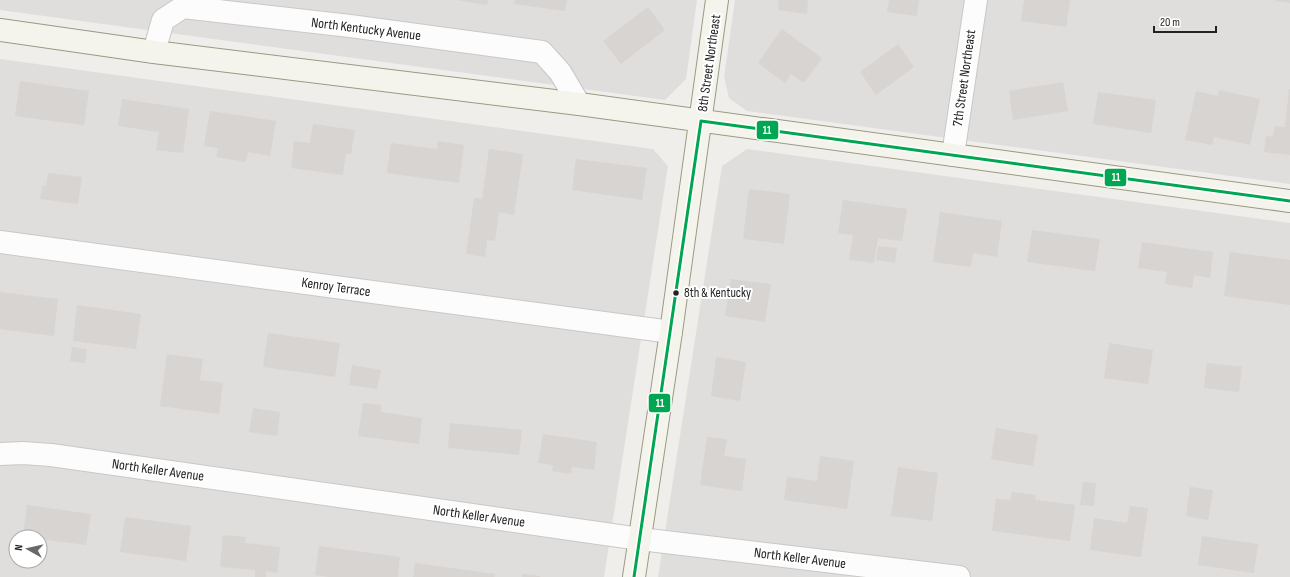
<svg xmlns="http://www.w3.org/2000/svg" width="1290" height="577" font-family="'Sofia Sans Condensed',sans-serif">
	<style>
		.residential { fill: #dfdedc; fill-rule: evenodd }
		.building { fill: #d7d4d2 }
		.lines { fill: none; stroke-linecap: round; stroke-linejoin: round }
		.street-casing { stroke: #c9c8c7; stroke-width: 24 }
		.secondary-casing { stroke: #999a82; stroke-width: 24 }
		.street { stroke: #fdfcfc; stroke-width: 22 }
		.secondary { stroke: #f4f4ed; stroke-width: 22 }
		.bus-1-casing { stroke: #fff; stroke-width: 6 }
		.bus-1 { stroke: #00a651; stroke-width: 3 }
		.bus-dot { fill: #222; stroke: #fff; stroke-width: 1.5 }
		.labels { text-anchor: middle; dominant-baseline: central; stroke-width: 4; stroke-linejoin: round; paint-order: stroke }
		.bus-label { font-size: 13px; fill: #222; stroke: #fff; text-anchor: start }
		.street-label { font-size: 14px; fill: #222; stroke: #fff }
		.line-badge { stroke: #fff; stroke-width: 1.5 }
		.badge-label { font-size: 11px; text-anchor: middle; font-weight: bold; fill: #fff }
	</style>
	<rect width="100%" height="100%" fill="#f0eeeb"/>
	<path class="residential" d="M0,0H697L686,79L665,100L0,10Z
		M735,0H1290V184L747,111L729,98L724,77Z
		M0,59L653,149L668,166L604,577H0ZM16,537H40V561H16Z
		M747,149L1290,223V577H658L722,166Z"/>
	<path class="building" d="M457,0H488L487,5Z
		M515,0H567L565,11L514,4Z
		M779,0H808L807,14L778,10Z
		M889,0H919L917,16L887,12Z
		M1024,0H1070L1066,27L1021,21Z
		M1276,0H1290V3L1275,1Z
		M648,7L665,30L621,64L603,41Z
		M782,29L822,58L804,83L791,74L785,83L758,63Z
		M898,44L914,67L876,95L860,72Z
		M20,81L89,91L84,125L15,116Z
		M1063,82L1068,111L1013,120L1009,91Z
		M1289,89H1290V155L1264,152L1266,136L1273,137L1275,126L1285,127Z
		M1219,90L1260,99L1250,145L1214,137L1212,145L1185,140L1196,91L1218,96Z
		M1098,92L1156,100L1151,133L1093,124Z
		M122,99L189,109L183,153L156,150L159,132L118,126Z
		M210,111L276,121L270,156L248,152L246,162L216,157L218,148L204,146Z
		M313,124L355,130L351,154H346L343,175L291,168L294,141L310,143Z
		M438,141L464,145L459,183L387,173L391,143L437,149Z
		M489,149L523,154L514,215L499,212L495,241L487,240L485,257L466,254L474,198L482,199Z
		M576,159L647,168L642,200L572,190Z
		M48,173L82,177L78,204L40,199L42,186H46Z
		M749,189L790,194L784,244L743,239Z
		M843,200L907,209L902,241L878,238L874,263L849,260L853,235L838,233Z
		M940,212L1002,221L997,257L973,253L971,267L933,262Z
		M1032,230L1100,239L1095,271L1027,262Z
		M1142,242L1213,252L1210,278L1194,275L1192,288L1165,284L1167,272L1138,268Z
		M878,246L897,248L895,263L876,260Z
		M1230,252L1290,260V305L1224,296Z
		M731,279L771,284L765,322L725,316Z
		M0,292L58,299L54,336L0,329Z
		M77,305L141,314L136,349L73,341Z
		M268,333L340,343L335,377L263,367Z
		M1109,343L1153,350L1148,384L1104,378Z
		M72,347L87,349L85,363L70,361Z
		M167,354L203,359L200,380L223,383L219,414L160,406Z
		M716,357L746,362L740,401L711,396Z
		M1207,363L1242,367L1239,392L1204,388Z
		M352,365L381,370L377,389L349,385Z
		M363,403L381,405V412L422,418L419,444L358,436Z
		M253,408L280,412L277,436L249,432Z
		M450,423L522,430L519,455L448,448Z
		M996,428L1038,435L1033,466L991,459Z
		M543,434L597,442L594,470L572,467L571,474L552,471L553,465L538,463Z
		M707,437L727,439L724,456L746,459L742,491L700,485Z
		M820,456L854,461L847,509L784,500L787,477L817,481Z
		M898,467L938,473L932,521L891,516Z
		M1083,482L1096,483L1094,506L1080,505Z
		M1190,487L1213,490L1208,520L1186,516Z
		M1012,492L1036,495L1035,500L1075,505L1070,541L992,531L996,499L1010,500Z
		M27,505L91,514L86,545L40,539V537L23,536Z
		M1130,506L1148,508L1141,557L1090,550L1094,518L1127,523Z
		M125,517L191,526L186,561L120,552Z
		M223,535L246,537L245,543L280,547L277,573L266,571V577H255V570L220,567Z
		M1202,536L1258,544L1254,573L1198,565Z
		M319,546L400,557L398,577H329L315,575Z
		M415,563L495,574L494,577H413Z
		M522,574L540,576V577H522Z"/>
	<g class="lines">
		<defs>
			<path id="street" d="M154,52L163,20L183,7L350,26L542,52L560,72L579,104
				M953,155L976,0
				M0,242L671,332
				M0,454L23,453L51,455L640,539L959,577"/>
			<path id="secondary" d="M0,30L154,52L579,104L1290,201
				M634,577L671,332L717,0"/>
		</defs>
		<use href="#street" class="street-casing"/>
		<use href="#secondary" class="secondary-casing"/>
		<use href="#street" class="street"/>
		<use href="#secondary" class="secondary"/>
		<defs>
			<path id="bus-1" d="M634,577L701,121L1290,201"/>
		</defs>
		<use href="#bus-1" class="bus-1-casing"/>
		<use href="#bus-1" class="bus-1"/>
	</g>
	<circle class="bus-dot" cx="676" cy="293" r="3.5"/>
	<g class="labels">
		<g class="bus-label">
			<text x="684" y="293">8th &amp; Kentucky</text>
		</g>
		<g class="street-label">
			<text transform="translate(366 29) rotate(7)">North Kentucky Avenue</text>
			<text transform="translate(709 63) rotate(-82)">8th Street Northeast</text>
			<text transform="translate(964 78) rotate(-82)">7th Street Northeast</text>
			<text transform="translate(336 287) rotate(8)">Kenroy Terrace</text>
			<text transform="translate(158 470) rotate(8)">North Keller Avenue</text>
			<text transform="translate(479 516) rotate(8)">North Keller Avenue</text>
			<text transform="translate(800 558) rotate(7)">North Keller Avenue</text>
		</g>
	</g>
	<g class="line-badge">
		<rect x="756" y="120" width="23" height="20" rx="4" fill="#00a651"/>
		<rect x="1104" y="168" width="23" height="19" rx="4" fill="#00a651"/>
		<rect x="648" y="393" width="23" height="20" rx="4" fill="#00a651"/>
	</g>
	<g class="badge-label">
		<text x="767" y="134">11</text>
		<text x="1116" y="181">11</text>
		<text x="660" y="407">11</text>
	</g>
	<g transform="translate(28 549) rotate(278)"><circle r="19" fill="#ffffff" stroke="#a7a7a7"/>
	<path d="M0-3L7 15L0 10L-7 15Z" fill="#6a6968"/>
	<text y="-6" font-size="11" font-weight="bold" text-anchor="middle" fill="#222222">N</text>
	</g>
	<path d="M1154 26v6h62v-6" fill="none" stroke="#222222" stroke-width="2"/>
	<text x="1160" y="26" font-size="12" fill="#222222" stroke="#ffffff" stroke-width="3" paint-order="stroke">20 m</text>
</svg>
